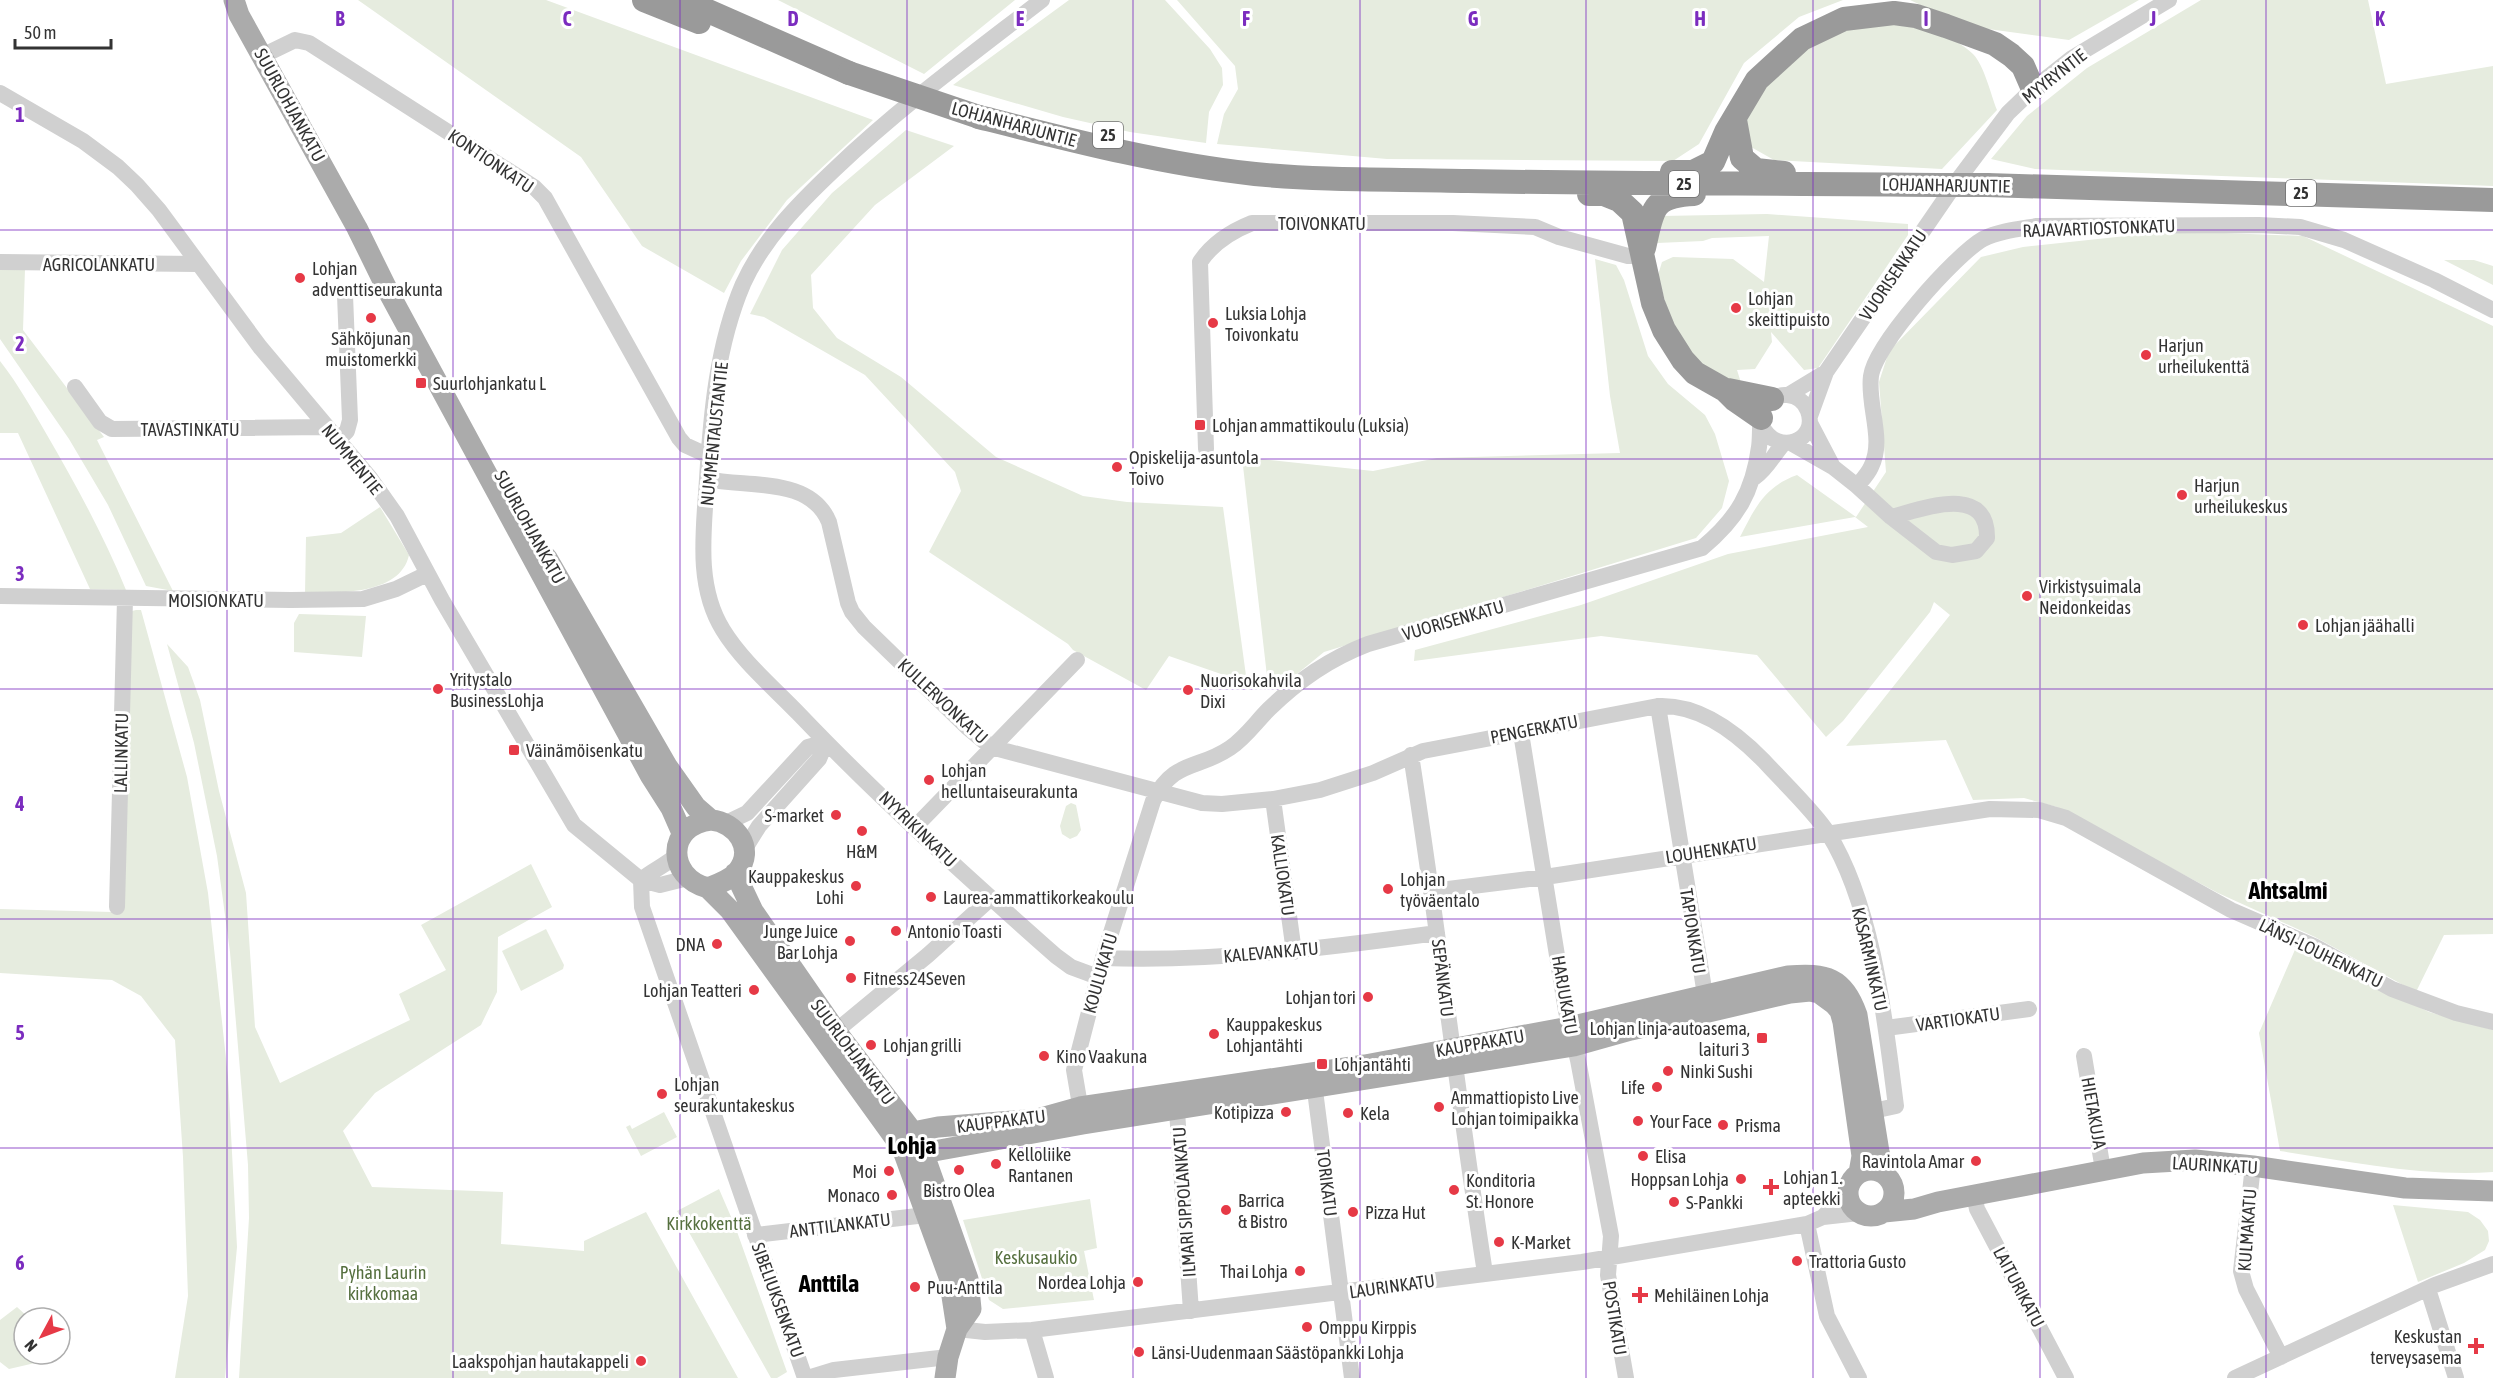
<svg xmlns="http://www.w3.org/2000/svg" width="2493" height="1378" font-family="'Asap Condensed',sans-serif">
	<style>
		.green { fill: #e6ecdf }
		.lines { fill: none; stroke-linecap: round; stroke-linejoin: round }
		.minor { stroke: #d0d0d0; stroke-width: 16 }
		.major { stroke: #ababab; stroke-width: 21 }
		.highway { stroke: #9a9a9a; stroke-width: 24 }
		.highway-bridge { stroke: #9a9a9a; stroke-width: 24 }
		.grid { fill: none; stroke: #7b2cbf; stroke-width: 1.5; stroke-opacity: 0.55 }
		.poi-dot { fill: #e63946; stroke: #fff; stroke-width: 2 }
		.labels { text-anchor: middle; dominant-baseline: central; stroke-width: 6; stroke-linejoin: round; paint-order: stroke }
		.shield { fill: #fff; stroke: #707070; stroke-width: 1.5 }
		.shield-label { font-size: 16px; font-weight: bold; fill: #333 }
		.street-label { font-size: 18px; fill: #333; stroke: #fff }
		.poi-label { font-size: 18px; fill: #333; stroke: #fff; text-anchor: start }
		.park-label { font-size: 18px; fill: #56703f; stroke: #fff }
		.district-label { font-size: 24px; font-weight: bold; fill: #000; stroke: #fff }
		.grid-label { font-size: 20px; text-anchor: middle; font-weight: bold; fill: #7b2cbf; stroke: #fff; stroke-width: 6; stroke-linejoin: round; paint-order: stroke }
	</style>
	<rect width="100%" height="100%" fill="#fff"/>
	<path class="green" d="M358,0H546L873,120L787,200L741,261L724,293L642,246L581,157Z
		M778,0H1015L924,74Z
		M1069,0H1165L1210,49L1222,68L1223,85L1209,112L1206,143L1130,132L1063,117L953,85Z
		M1177,0H1843L1799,17L1744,63L1699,144L1673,161L1387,159L1217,144L1224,114L1238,89L1235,66Z
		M1910,0H2139L2069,40L1966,26Z
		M2201,0H2368L2386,84L2493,66V186L2035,169L1991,159L2027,116L2087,68Z
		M1894,17C1920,26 1953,35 1973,54C1984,65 1991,95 1997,110L1942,169L1774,160L1751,147L1743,111L1794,54L1837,28Z
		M906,130L954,146L875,205L811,275L813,308L837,338L901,377L996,457L1083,496L1127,502L1223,507L1247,683L1169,656L1146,690L1073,650L1068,644L929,552L961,491L955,472L865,375L764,317L750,314L782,250L832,193Z
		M1767,214L1908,224V235L1818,368L1804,370L1771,332L1772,342L1755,369L1737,370L1742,386L1723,383L1690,355L1672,328L1658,275L1662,262L1673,257L1733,259L1764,282L1769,236L1712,238L1703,241L1657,243L1662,216Z
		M2173,231L2303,236L2493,326V934L2444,935L2416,992L2315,937L2218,893L2057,807L2024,798L1973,800L1946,740L1846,746L1950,615L1934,602L1930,612L1843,721L1826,737L1757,655L1601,636L1414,661L1415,650L1581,605L1728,554L1868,527L1855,517L1740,537C1755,508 1764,487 1797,475L1856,517L1886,472L1879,382L1889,351L1981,257L2023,247Z
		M1595,259L1616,265L1624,280L1648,356L1668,384L1705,415L1715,434L1729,481L1722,508L1696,538L1324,652L1297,674L1268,685L1242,457L1373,471L1437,458L1620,453L1610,396Z
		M2444,260H2474L2493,266V285Z
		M0,266L25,269L23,330L104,437L97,440L173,591L146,586L108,505L69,439L0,339Z
		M0,361C18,384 32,409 47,435C76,485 104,536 126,590L90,589L18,433H0Z
		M380,507L409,555C400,596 337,592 305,594L306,537L341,533Z
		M136,610H141L187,777L208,893L228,1077L237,1247L225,1378H175L188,1296L183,1157L175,1040L141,996L112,980L0,973V909L112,912L132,611Z
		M299,614L366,616L362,657L294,652V623Z
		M167,644L188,667L200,700L219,791L246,893L255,1027L280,1083L410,1020L399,994L446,970L421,925L531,864L552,907L498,937L497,992L481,1025L375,1093L343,1131L372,1187L503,1192L501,1244L584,1251V1241L646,1212L738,1378H239L249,1218L248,1165L230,952L217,856L194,743Z
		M1071,803L1076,805L1081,830L1077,836L1070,839L1062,834L1060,826L1066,806Z
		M546,929L564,965L563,969L521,991L502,951Z
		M2297,945L2429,1012L2493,1030V1172C2422,1177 2349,1161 2280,1151L2259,1033Z
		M664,1112L677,1137L641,1156L626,1127L630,1125L632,1129Z
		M719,1189L735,1226L787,1372L777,1378H771L677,1211Z
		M1090,1199L1097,1248L1084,1251L1094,1300L1003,1309L989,1300L963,1220Z
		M2393,1205L2468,1212L2480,1220L2488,1231L2489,1241L2485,1250L2464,1263L2418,1282Z
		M17,1307L29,1318H24V1354H38L35,1363L9,1369L0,1362V1320Z"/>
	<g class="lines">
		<path class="minor" d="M1042,0C971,55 900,107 835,169C799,203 764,238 743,284C717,345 711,413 707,479C704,529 695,585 723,630C742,661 773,687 798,713C879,798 968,878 1056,956L1071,967L1098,977
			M262,56L295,40L309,43L534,187L545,198L679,438L685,445L709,456
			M0,93L83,141L118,167L137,185L159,210L260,347L370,478L397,516L442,600L574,825L641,880L660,885L688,878
			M0,262L198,264
			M75,387L100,422L112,429L326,427
			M1788,395L1826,372
			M1810,416L1826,372L1960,177L2008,113L2033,89L2072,58L2169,0
			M1810,423L1833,467
			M338,440L347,431L350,420L345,295
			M1791,443L1833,467L1857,486L1891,517L1936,552L1952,555L1976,551L1987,538C1988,483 1923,509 1891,517
			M1206,449L1200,262C1212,244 1232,231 1252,223H1453L1535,227L1559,237L1628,256H1642
			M1755,477C1767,469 1774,454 1784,443
			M707,479C748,488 810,476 829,522L848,603L852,612L864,627L967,727L991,747L1202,803L1222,804L1273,799L1320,790L1373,773L1423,751L1658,706C1700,704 1736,732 1764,761C1782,781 1814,811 1828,833C1874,907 1885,1021 1896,1106L1873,1111
			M1857,486C1862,480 1868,474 1871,467C1885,440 1867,405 1871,376C1875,345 1955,255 1983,239C1999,231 2019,229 2037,226L2259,225L2300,227L2344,240L2434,280L2493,310
			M0,596L291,600L363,599L396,589L427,574
			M1658,706L1707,1007
			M1521,733L1566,1011L1578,1060L1611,1236L1608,1275L1626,1378
			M1411,755C1438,927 1458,1100 1485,1273
			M1273,799L1294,952
			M726,823L747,813L808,747L826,742
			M915,827L1077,660
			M744,850L759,826L819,759L826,742
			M641,880L642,907L805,1378
			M641,880C653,870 666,865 677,855
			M1432,891L1545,877L1990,809L2039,810L2066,818L2231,910L2314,946L2392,989L2456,1013L2493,1022
			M117,907L125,599
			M1103,958C1216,962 1326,948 1437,933
			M1886,1028L2029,1009
			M836,1031L928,955L991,898
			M2084,1056L2103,1170
			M1313,1075L1352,1378
			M1176,1097L1191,1311
			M1082,1117L1074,1070L1103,958L1153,801C1174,759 1198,770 1230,748C1245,738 1256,722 1269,709C1299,680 1329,659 1368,644L1702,548C1737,519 1753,492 1759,447C1761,435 1758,417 1765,407C1775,389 1801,392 1808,411C1819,441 1777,457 1762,426
			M2253,1166L2241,1271L2246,1289L2281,1357
			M1974,1195L1977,1209L2066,1378
			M1823,1217L1859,1213
			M1807,1224L1827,1316L1859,1378
			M755,1235L926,1215
			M2428,1289L2456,1378
			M957,1329L985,1332L1032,1330L1582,1262L1807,1224L1823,1217L1848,1191
			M1032,1330L1046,1378
			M808,1378L834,1370L948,1357
			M2235,1378L2435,1285L2493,1264"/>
		<path class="major" d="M234,0L239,15L357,228L389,293L650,775L671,808L682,833
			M547,558L667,766L696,807L711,820
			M711,820C736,822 756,849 737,872C730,880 718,884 708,888C666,877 666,825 711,820Z
			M735,873L753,911L836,1031L913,1132L927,1163L968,1279L971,1309L957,1329L948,1357L945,1378
			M708,888L730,910L902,1148L949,1277L957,1329
			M902,1148L913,1132L938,1127L1037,1119L1080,1107L1365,1065L1569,1027L1788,976C1826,973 1844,977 1857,1015L1879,1152L1885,1175
			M902,1148L923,1153L1083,1124L1574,1046L1631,1030L1790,993L1810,991L1819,993L1834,1004L1840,1011L1843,1022L1862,1156L1859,1173
			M1848 1193a23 23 0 1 1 46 0a23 23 0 1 1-46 0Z
			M1884,1212L1914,1209L1938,1202L2143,1163L2195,1160L2253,1166L2405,1188L2493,1191"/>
		<path class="highway" d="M644,0L699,22
			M683,0L849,73
			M979,117C1070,140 1162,164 1255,174C1325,181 1397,179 1468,181C1625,184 1781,183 1938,185
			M1735,120L1742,158L1756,170L1784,173
			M1672,172H1693L1713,162L1726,132L1757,80L1802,39L1844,19L1894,13L1916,16L1946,26L1995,44L2011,55L2023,66L2033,89
			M1987,185L2493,200
			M1589,194H1604L1619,200L1633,213L1653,303L1664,330L1683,360L1695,373L1725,390L1735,400L1761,418
			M1644,248C1653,211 1650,196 1694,194
			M1728,390L1772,399"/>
		<path class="highway-bridge" d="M849,73L979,117
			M1938,185H1987"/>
	</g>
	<path class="grid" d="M227,0V1378M453,0V1378M680,0V1378M907,0V1378M1133,0V1378M1360,0V1378M1586,0V1378M1813,0V1378M2040,0V1378M2266,0V1378M0,230H2493M0,459H2493M0,689H2493M0,919H2493M0,1148H2493"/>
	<g class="poi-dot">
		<circle cx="300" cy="278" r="6"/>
		<circle cx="1736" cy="308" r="6"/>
		<circle cx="371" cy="318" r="6"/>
		<circle cx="1213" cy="323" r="6"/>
		<circle cx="2146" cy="355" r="6"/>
		<rect x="415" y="377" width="12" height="12" rx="3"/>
		<rect x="1194" y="419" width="12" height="12" rx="3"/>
		<circle cx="1117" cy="467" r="6"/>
		<circle cx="2182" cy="495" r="6"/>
		<circle cx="2027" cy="596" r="6"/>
		<circle cx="2303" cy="625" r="6"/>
		<circle cx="438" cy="689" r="6"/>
		<circle cx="1188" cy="690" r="6"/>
		<rect x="508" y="744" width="12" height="12" rx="3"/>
		<circle cx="929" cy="780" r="6"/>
		<circle cx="836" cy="815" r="6"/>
		<circle cx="862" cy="831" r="6"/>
		<circle cx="856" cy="886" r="6"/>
		<circle cx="1388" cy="889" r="6"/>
		<circle cx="931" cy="897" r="6"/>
		<circle cx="896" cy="931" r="6"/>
		<circle cx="850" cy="941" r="6"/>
		<circle cx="717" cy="944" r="6"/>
		<circle cx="851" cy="978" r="6"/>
		<circle cx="754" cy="990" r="6"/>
		<circle cx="1368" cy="997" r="6"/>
		<circle cx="1214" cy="1034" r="6"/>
		<rect x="1756" y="1032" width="12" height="12" rx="3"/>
		<circle cx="871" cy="1045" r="6"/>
		<circle cx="1044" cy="1056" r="6"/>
		<rect x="1316" y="1058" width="12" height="12" rx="3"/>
		<circle cx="1668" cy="1071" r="6"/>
		<circle cx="1657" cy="1087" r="6"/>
		<circle cx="662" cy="1094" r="6"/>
		<circle cx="1439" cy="1107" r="6"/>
		<circle cx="1286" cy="1112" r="6"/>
		<circle cx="1348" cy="1113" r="6"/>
		<circle cx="1638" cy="1121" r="6"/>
		<circle cx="1723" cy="1125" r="6"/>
		<circle cx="1643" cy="1156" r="6"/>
		<circle cx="1976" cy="1161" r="6"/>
		<circle cx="996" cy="1164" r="6"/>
		<circle cx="959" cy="1170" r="6"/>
		<circle cx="889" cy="1171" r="6"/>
		<circle cx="1741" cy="1179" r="6"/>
		<path d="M1768 1178h6v6h6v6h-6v6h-6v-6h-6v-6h6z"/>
		<circle cx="1454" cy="1190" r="6"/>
		<circle cx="892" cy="1195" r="6"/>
		<circle cx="1674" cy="1202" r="6"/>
		<circle cx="1226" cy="1210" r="6"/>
		<circle cx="1353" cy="1212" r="6"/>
		<circle cx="1499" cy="1242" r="6"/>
		<circle cx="1797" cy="1261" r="6"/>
		<circle cx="1300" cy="1271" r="6"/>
		<circle cx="1138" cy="1282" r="6"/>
		<circle cx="915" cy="1287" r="6"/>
		<path d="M1637 1286h6v6h6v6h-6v6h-6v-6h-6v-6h6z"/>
		<circle cx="1307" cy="1327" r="6"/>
		<path d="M2473 1337h6v6h6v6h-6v6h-6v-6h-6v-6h6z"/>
		<circle cx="1139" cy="1352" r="6"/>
		<circle cx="641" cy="1361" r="6"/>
	</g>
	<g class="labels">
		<g class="shield">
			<rect x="1093" y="122" width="30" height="26" rx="4.5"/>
			<rect x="1669" y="171" width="30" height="26" rx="4.5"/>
			<rect x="2286" y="180" width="30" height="26" rx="4.5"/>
		</g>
		<g class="shield-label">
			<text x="1108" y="135">25</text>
			<text x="1684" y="184">25</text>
			<text x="2301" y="193">25</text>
		</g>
		<g class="street-label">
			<text transform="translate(2054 76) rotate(-38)">MYYRYNTIE</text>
			<text transform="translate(290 105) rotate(61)">SUURLOHJANKATU</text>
			<text transform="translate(1014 124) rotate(15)">LOHJANHARJUNTIE</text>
			<text transform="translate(491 161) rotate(34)">KONTIONKATU</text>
			<text transform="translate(1946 185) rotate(1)">LOHJANHARJUNTIE</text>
			<text x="1322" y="223">TOIVONKATU</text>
			<text transform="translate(2099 228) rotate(-2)">RAJAVARTIOSTONKATU</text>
			<text x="99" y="264">AGRICOLANKATU</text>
			<text transform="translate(1893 275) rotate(-56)">VUORISENKATU</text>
			<text x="190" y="429">TAVASTINKATU</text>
			<text transform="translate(714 434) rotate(-84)">NUMMENTAUSTANTIE</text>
			<text transform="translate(352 459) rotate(51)">NUMMENTIE</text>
			<text transform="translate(530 527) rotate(61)">SUURLOHJANKATU</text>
			<text x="216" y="600">MOISIONKATU</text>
			<text transform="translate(1453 620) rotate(-16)">VUORISENKATU</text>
			<text transform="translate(943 701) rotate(43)">KULLERVONKATU</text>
			<text transform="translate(1534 729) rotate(-11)">PENGERKATU</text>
			<text transform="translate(121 753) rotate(-89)">LALLINKATU</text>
			<text transform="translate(918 829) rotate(44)">NYYRIKINKATU</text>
			<text transform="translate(1711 850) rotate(-9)">LOUHENKATU</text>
			<text transform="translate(1283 875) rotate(82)">KALLIOKATU</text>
			<text transform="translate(1693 931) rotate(81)">TAPIONKATU</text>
			<text transform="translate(1271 952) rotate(-5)">KALEVANKATU</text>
			<text transform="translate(2321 953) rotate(26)">LÄNSI-LOUHENKATU</text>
			<text transform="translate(1870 959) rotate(77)">KASARMINKATU</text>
			<text transform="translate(1100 973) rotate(-74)">KOULUKATU</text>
			<text transform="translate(1443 978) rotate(83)">SEPÄNKATU</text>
			<text transform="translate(1565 995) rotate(80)">HARJUKATU</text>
			<text transform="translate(1958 1019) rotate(-8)">VARTIOKATU</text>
			<text transform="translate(1480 1043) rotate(-10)">KAUPPAKATU</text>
			<text transform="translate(853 1052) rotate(53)">SUURLOHJANKATU</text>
			<text transform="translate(2094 1113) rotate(80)">HIETAKUJA</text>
			<text transform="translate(1001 1121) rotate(-7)">KAUPPAKATU</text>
			<text transform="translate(2215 1165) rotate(3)">LAURINKATU</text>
			<text transform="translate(1327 1183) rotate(83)">TORIKATU</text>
			<text transform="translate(1184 1202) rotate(-94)">ILMARI SIPPOLANKATU</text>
			<text transform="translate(840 1225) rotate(-7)">ANTTILANKATU</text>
			<text transform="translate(2247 1230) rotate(-86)">KULMAKATU</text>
			<text transform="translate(1392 1286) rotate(-8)">LAURINKATU</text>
			<text transform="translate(2019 1287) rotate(62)">LAITURIKATU</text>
			<text transform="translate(778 1300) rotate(70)">SIBELIUKSENKATU</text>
			<text transform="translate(1615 1318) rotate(81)">POSTIKATU</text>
		</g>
		<g class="poi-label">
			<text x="312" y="268">Lohjan<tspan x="312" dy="21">adventtiseurakunta</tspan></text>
			<text x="1748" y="298">Lohjan<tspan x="1748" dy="21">skeittipuisto</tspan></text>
			<text x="1225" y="313">Luksia Lohja<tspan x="1225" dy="21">Toivonkatu</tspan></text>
			<text x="371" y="338" text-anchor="middle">Sähköjunan<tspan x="371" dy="21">muistomerkki</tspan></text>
			<text x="2158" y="345">Harjun<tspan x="2158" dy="21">urheilukenttä</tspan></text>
			<text x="433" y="383">Suurlohjankatu L</text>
			<text x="1212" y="425">Lohjan ammattikoulu (Luksia)</text>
			<text x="1129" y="457">Opiskelija-asuntola<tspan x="1129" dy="21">Toivo</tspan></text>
			<text x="2194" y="485">Harjun<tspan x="2194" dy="21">urheilukeskus</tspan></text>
			<text x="2039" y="586">Virkistysuimala<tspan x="2039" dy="21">Neidonkeidas</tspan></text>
			<text x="2315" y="625">Lohjan jäähalli</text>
			<text x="450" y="679">Yritystalo<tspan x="450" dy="21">BusinessLohja</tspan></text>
			<text x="1200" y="680">Nuorisokahvila<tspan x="1200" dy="21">Dixi</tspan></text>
			<text x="526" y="750">Väinämöisenkatu</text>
			<text x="941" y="770">Lohjan<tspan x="941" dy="21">helluntaiseurakunta</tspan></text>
			<text x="824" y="815" text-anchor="end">S-market</text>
			<text x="862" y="851" text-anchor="middle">H&amp;M</text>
			<text x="844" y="876" text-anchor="end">Kauppakeskus<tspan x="844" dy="21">Lohi</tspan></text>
			<text x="1400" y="879">Lohjan<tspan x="1400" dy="21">työväentalo</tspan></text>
			<text x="943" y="897">Laurea-ammattikorkeakoulu</text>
			<text x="838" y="931" text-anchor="end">Junge Juice<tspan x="838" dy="21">Bar Lohja</tspan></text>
			<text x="908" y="931">Antonio Toasti</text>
			<text x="705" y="944" text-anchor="end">DNA</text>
			<text x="863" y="978">Fitness24Seven</text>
			<text x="742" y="990" text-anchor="end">Lohjan Teatteri</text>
			<text x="1356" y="997" text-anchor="end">Lohjan tori</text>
			<text x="1226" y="1024">Kauppakeskus<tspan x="1226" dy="21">Lohjantähti</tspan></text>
			<text x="1750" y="1028" text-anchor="end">Lohjan linja-autoasema,<tspan x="1750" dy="21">laituri 3</tspan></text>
			<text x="883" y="1045">Lohjan grilli</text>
			<text x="1056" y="1056">Kino Vaakuna</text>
			<text x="1334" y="1064">Lohjantähti</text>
			<text x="1680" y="1071">Ninki Sushi</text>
			<text x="674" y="1084">Lohjan<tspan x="674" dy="21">seurakuntakeskus</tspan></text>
			<text x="1645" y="1087" text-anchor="end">Life</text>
			<text x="1451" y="1097">Ammattiopisto Live<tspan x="1451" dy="21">Lohjan toimipaikka</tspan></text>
			<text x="1274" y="1112" text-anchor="end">Kotipizza</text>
			<text x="1360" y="1113">Kela</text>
			<text x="1650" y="1121">Your Face</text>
			<text x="1735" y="1125">Prisma</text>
			<text x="1008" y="1154">Kelloliike<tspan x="1008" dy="21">Rantanen</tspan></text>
			<text x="1655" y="1156">Elisa</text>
			<text x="1964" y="1161" text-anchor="end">Ravintola Amar</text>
			<text x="877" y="1171" text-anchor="end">Moi</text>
			<text x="1783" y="1177">Lohjan 1.<tspan x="1783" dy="21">apteekki</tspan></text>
			<text x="1729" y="1179" text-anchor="end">Hoppsan Lohja</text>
			<text x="1466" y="1180">Konditoria<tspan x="1466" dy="21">St. Honore</tspan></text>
			<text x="959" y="1190" text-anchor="middle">Bistro Olea</text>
			<text x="880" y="1195" text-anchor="end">Monaco</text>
			<text x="1238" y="1200">Barrica<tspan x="1238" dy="21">&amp; Bistro</tspan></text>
			<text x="1686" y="1202">S-Pankki</text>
			<text x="1365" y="1212">Pizza Hut</text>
			<text x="1511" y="1242">K-Market</text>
			<text x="1809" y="1261">Trattoria Gusto</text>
			<text x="1288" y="1271" text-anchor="end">Thai Lohja</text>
			<text x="1126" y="1282" text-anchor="end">Nordea Lohja</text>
			<text x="927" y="1287">Puu-Anttila</text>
			<text x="1654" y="1295">Mehiläinen Lohja</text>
			<text x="1319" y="1327">Omppu Kirppis</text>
			<text x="2462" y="1336" text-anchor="end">Keskustan<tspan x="2462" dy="21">terveysasema</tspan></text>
			<text x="1151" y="1352">Länsi-Uudenmaan Säästöpankki Lohja</text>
			<text x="629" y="1361" text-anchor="end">Laakspohjan hautakappeli</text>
		</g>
		<g class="park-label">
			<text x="709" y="1223">Kirkkokenttä</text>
			<text x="1036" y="1257">Keskusaukio</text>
			<text x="383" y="1272">Pyhän Laurin<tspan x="383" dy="21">kirkkomaa</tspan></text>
		</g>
		<g class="district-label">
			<text x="2288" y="890">Ahtsalmi</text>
			<text x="912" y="1145">Lohja</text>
			<text x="829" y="1283">Anttila</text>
		</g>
	</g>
	<g class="grid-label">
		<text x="340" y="26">B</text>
		<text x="567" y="26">C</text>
		<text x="793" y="26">D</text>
		<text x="1020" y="26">E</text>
		<text x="1246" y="26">F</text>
		<text x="1473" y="26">G</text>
		<text x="1700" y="26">H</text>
		<text x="1926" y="26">I</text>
		<text x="2153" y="26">J</text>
		<text x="2380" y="26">K</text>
		<text x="20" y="122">1</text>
		<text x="20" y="351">2</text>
		<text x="20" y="581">3</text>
		<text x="20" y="811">4</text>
		<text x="20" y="1040">5</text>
		<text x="20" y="1270">6</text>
	</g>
	<g transform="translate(42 1336) rotate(229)"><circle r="28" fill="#ffffff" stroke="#adadad" stroke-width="1.5"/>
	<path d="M0-4.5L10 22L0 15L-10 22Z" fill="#e63946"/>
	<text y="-9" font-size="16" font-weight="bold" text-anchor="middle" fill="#333333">N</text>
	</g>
	<path d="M15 39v9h96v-9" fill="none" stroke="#333333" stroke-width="3"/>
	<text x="24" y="39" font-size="18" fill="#333333" stroke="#ffffff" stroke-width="4.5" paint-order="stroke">50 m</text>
</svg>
